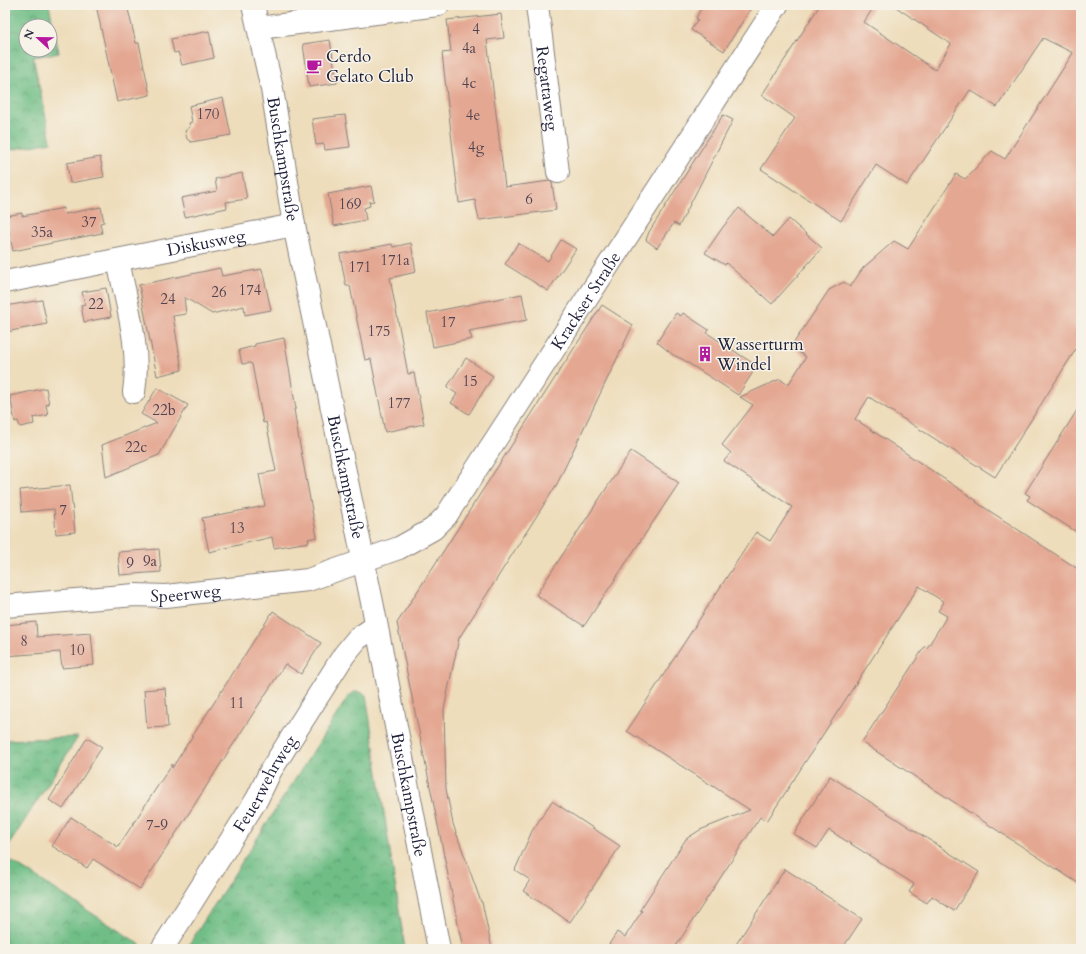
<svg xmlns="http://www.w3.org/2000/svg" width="1086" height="954" font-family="Cardo,serif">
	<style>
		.forest { fill: url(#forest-crowns); stroke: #497060; fill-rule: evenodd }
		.building { fill: #e4a792 }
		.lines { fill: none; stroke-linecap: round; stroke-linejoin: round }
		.minor-casing { stroke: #88807b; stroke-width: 24 }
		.major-casing { stroke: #88807b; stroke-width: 24 }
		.minor { stroke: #fff; stroke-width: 22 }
		.major { stroke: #fff; stroke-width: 22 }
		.labels { text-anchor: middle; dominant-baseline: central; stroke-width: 3; stroke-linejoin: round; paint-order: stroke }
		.number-label { font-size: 15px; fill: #524351 }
		.poi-label { font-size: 17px; fill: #22223b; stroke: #f7f3e8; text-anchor: start }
		.street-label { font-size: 17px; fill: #22223b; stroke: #f7f3e8 }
	</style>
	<defs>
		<pattern id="forest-crowns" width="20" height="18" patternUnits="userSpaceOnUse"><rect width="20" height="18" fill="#70be86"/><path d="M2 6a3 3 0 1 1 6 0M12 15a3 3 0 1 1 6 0" fill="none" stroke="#5c9a6f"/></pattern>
	</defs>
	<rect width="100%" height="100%" fill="#f7f3e8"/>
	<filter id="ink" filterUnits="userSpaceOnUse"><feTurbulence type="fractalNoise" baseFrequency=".025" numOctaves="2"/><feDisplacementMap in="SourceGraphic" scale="8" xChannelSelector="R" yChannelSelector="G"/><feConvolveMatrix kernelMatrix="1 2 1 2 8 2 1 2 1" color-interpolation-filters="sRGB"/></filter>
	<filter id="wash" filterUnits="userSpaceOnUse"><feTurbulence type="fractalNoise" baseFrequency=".012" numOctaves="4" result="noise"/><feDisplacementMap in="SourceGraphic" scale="16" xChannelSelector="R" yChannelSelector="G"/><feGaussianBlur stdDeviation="0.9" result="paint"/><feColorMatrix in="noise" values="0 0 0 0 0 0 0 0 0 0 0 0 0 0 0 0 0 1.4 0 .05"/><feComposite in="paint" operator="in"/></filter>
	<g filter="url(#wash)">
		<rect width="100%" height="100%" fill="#edb"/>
		<path class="forest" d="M5,5H49L59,53L33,57L51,142L5,151ZM26,26H50V50H26Z
			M354,692H360L366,695L405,949H186L348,697Z
			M78,737L5,851V740Z
			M5,857L141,945L139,949H5Z"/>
		<g id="blocks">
			<path class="building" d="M96,5H127L136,43H139L150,95L117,102Z
				M703,5H753L724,51L691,30L698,19L696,18Z
				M820,5H875L864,22L935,70L951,44L893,5H1081V341L995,477L869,397L855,419L977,501L976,502L1081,571V885L862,742L925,646L927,648L947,616L938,611L944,602L919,586L767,821L760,817L674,949H606L617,932L625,937L642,911L640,910L686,839L700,830L750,810L627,731L756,532L770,541L792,507L724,461L731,453L722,445L753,405L740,397L780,379L788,385L806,357L791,347L829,290L844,282L850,287L863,268L894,241L908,249L956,174L965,179L992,151L1005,159L1073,53L1043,38L997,107L970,90L907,185L876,165L841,221L761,169L795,118L762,95Z
				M501,14L504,38L487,40L505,187L550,181L552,183L556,210L479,220L475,200L459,203L442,53L451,52L447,20Z
				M209,31L214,58L182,65L178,52L174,53L171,39Z
				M330,40L337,83L309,87L303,44Z
				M223,98L231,135L191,142L187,139L185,131L190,127L189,123L192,122L189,106Z
				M345,115L350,147L325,150L324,144L316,145L312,119Z
				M723,115L733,120L679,226L674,223L657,248L646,240L649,232Z
				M100,157L104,177L70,183L67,163Z
				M242,173L247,199L226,202L227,208L185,217L181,198L217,191L215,179Z
				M371,186L374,201L369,202L370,206L364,208L366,220L334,226L328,194Z
				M101,207L104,222L100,223L102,233L13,251L6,216L22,213V216L64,208L65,214Z
				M739,208L773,237L789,219L822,248L772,304L726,263L725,265L705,253L723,227Z
				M561,240L576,249L548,291L505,264L518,243L548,261Z
				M411,243L416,272L390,278L408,374L414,373L424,424L385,432L371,359L365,360L350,286H346L340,254L392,244L393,247Z
				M220,268L222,276L262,269L271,310L245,315L244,306L212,314L184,297L186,314L173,316L182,370L157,376L139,285Z
				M106,288L111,317L84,322L81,305L85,304L82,292Z
				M522,294L527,320L469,331L472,339L433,347L427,313Z
				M42,300L47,324L6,332L5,306Z
				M602,305L633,325L557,484L459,638L444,709L446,789L453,824L481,902H482L492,949H463L397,623Z
				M676,313L681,316L683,313L709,330L707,333L757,366L738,395L682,359L673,355L657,342Z
				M284,338L296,409H294L299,440L317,537L308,539L309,542L274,548L272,537L209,552L202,518L265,506L259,474L276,471L266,422L263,423L252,364L250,363L242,364L239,350L255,346V344Z
				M466,358L493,376L469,414L451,403L457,394L447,387Z
				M46,388L49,404L46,405L48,415L33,418L34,424L20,427L18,421L15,422L10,396Z
				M157,388L188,405L159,455L106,477L102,445L157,423L141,414Z
				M1081,404V535L1027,500L1030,496L1025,493Z
				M631,451L679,483L584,626L536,595Z
				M70,485L75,532L56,534L54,509L22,512L20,490Z
				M159,549L161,572L120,575L118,552Z
				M273,611L321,643L301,674L285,664L140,889L93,859L87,868L52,846L71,817L118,847L172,764V768Z
				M36,622L37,637L91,633L94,665L62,668L60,652L5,656V625Z
				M165,688L168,727L147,728L144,690Z
				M87,738L102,747L63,809L49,800Z
				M830,776L979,872L954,911L932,896L927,903L909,892L914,884L829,830L817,848L794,834Z
				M552,801L620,846L570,922L523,891L530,880L515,870L532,831Z
				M785,869L862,919L842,949H733Z"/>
		</g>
	</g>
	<g filter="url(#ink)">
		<use href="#blocks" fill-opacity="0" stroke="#88807b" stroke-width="1"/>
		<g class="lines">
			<defs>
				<g id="minor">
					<path id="s1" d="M537,5L558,172"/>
					<path d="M259,28L438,5"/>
					<path d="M118,260C126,303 141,348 134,392"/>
					<path id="s2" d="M5,282L294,225"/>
					<path id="s3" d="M5,606L135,595L166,596L308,580L399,548L433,529L446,516L777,5"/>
					<path id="s4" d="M162,949L257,799L271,770L344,655L357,639L376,626"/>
				</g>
				<g id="major">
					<path id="s5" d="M253,5L272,89L294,225L373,607L439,949"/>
				</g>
			</defs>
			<use href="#minor" class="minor-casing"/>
			<use href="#major" class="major-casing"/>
			<use href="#minor" class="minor"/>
			<use href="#major" class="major"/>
		</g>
	</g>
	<defs>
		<symbol id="cafe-bare" viewBox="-9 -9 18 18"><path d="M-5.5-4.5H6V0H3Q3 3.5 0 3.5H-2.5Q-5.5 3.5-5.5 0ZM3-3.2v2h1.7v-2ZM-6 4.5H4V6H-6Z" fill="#b5179e" stroke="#f7f3e8" stroke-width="2.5" paint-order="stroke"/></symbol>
		<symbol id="building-bare" viewBox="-9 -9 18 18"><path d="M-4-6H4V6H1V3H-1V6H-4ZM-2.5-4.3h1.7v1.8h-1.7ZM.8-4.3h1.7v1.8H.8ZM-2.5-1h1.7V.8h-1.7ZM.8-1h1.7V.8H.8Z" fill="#b5179e" stroke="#f7f3e8" stroke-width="2.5" paint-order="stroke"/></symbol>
	</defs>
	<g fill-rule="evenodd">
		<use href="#cafe-bare" x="303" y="55" width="22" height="22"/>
		<use href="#building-bare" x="694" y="343" width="22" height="22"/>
	</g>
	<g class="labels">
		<g class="number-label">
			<text x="476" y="29">4</text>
			<text x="469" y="48">4a</text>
			<text x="469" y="83">4c</text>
			<text x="208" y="114">170</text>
			<text x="473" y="115">4e</text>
			<text x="476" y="147">4g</text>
			<text x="529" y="199">6</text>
			<text x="350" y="204">169</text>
			<text x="89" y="222">37</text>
			<text x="42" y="232">35a</text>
			<text x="395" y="260">171a</text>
			<text x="360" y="267">171</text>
			<text x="250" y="290">174</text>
			<text x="219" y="292">26</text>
			<text x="168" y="299">24</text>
			<text x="96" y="304">22</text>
			<text x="448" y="322">17</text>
			<text x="379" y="331">175</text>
			<text x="470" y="381">15</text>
			<text x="399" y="403">177</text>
			<text x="164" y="410">22b</text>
			<text x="136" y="447">22c</text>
			<text x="63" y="510">7</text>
			<text x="237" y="528">13</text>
			<text x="150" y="561">9a</text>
			<text x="130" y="563">9</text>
			<text x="24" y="641">8</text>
			<text x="77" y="650">10</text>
			<text x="237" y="703">11</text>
			<text x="157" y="825">7-9</text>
		</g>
		<g class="poi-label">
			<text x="326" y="56">Cerdo<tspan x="326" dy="20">Gelato Club</tspan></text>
			<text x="717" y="344">Wasserturm<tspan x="717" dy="20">Windel</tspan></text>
		</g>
		<g class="street-label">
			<text stroke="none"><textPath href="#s1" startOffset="84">Regattaweg</textPath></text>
			<text stroke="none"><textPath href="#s5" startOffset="157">Buschkampstraße</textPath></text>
			<text stroke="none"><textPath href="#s2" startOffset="205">Diskusweg</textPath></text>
			<text stroke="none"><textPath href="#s3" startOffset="715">Krackser Straße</textPath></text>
			<text stroke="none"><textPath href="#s5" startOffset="481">Buschkampstraße</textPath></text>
			<text stroke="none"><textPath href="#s3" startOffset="181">Speerweg</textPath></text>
			<text stroke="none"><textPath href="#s4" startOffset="195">Feuerwehrweg</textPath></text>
			<text stroke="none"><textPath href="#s5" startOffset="805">Buschkampstraße</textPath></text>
		</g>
	</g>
	<rect width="1086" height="954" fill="none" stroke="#f7f3e8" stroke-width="20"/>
	<g transform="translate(38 38) rotate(292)"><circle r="19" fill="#f7f3e8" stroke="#a29fa3"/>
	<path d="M0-3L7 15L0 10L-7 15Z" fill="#b5179e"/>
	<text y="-6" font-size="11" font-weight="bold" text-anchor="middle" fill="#22223b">N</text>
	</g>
</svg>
